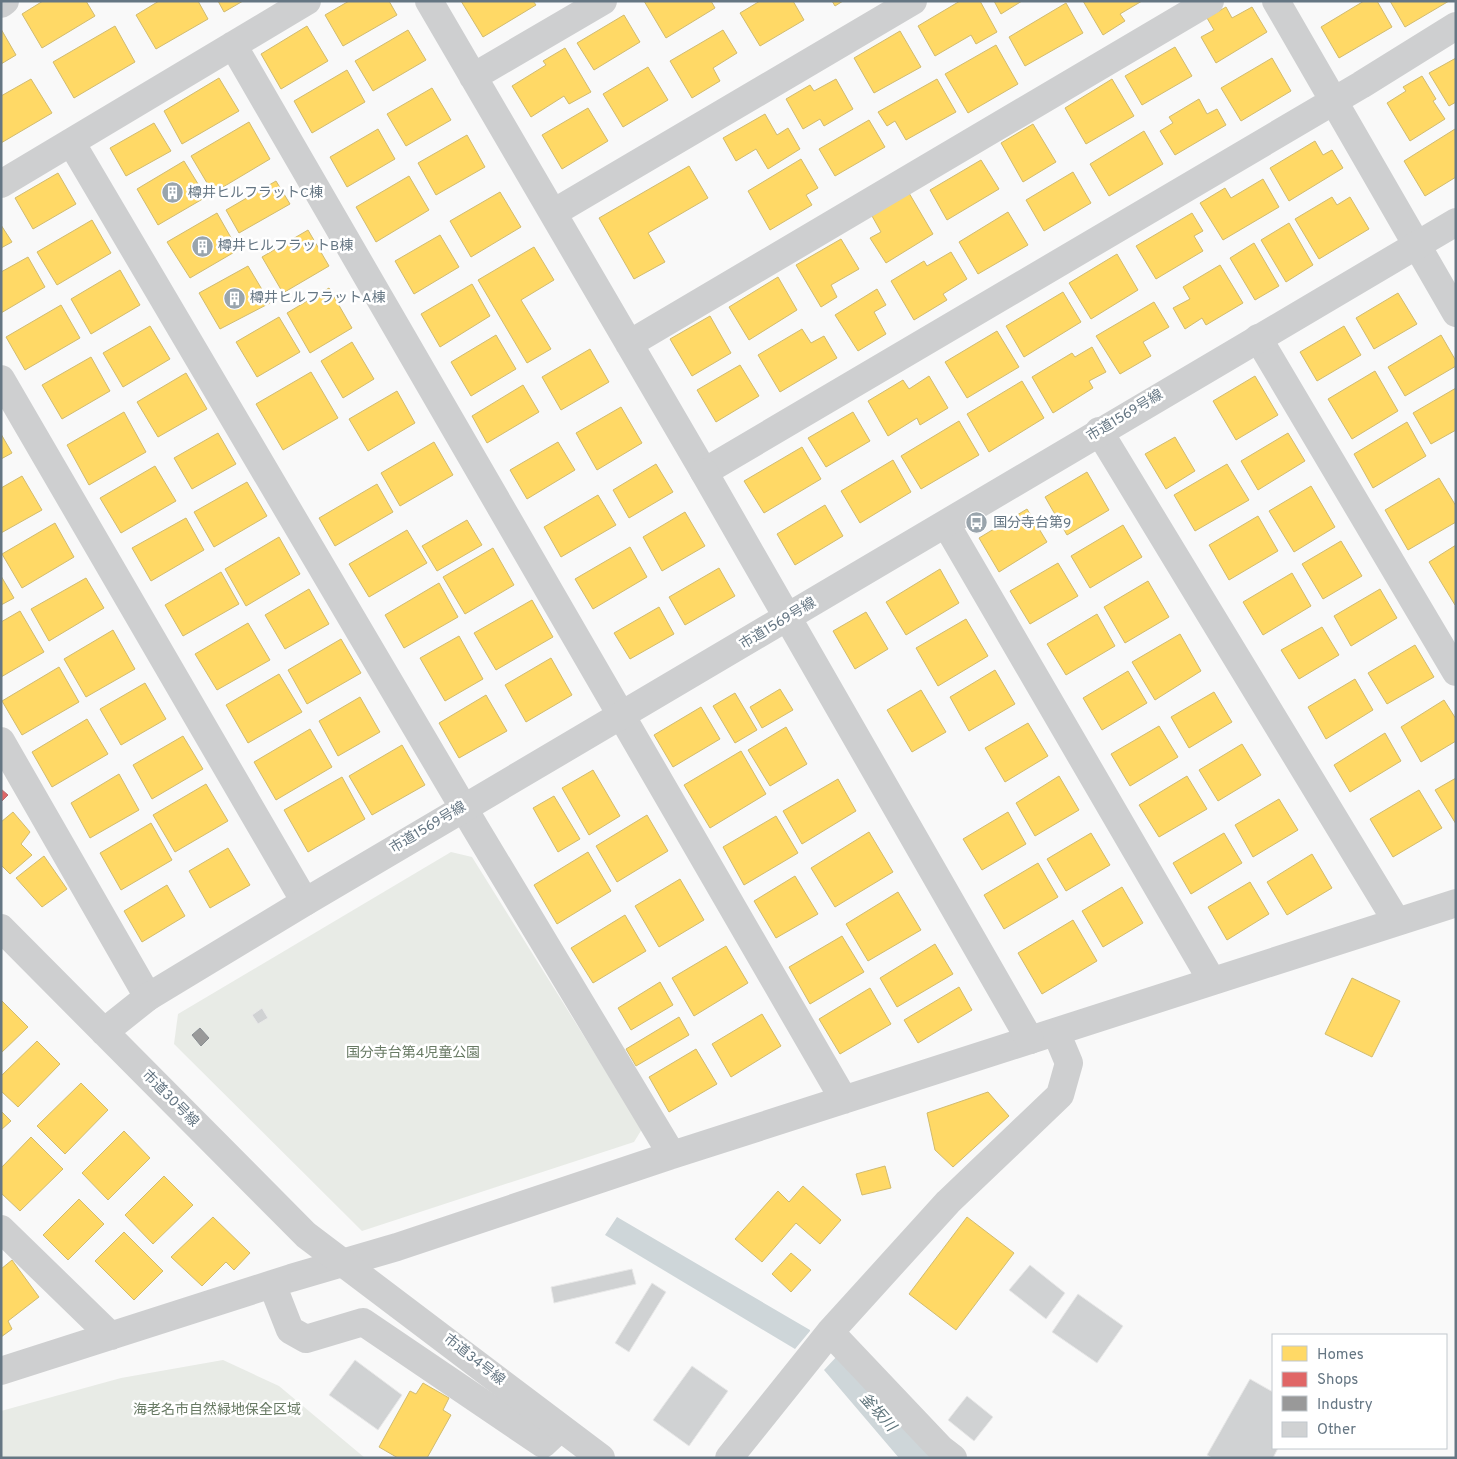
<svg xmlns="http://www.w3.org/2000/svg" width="1457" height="1459" font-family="Overpass,'Noto Sans JP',sans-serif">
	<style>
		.green { fill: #e8ebe6 }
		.water { fill: #ced6d9 }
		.homes { fill: #ffd966; stroke: #d1bb6f }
		.shops { fill: #e06666; stroke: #bb6b6f }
		.industry { fill: #999; stroke: #898e92 }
		.building { fill: #d0d2d3; stroke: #e8e8e8 }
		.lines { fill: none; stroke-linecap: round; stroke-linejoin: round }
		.minor { stroke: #cecfd0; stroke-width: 28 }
		.tertiary { stroke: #cecfd0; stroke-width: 28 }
		.labels { text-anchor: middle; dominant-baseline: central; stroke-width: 5; stroke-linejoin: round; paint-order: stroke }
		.poi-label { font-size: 14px; fill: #657683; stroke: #fff; text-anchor: start }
		.street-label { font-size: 14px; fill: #657683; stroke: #fff }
		.park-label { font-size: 14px; fill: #687a64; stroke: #fff }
		.water-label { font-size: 15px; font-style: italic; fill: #60757c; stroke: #fff }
	</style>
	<rect width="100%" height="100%" fill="#f9f9f9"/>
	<path class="green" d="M451,852L472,857L642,1129L634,1142L362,1231L174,1044L178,1014Z
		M223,1360L279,1386L365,1458H1V1411L121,1378Z"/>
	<path class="water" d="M617,1217L810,1330V1331L795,1349L605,1235Z
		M840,1353L935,1458H899L824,1370Z"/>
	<path class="homes" d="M43,1H86L95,16L42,48L22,14Z
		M159,1H198L208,19L156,49L136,15Z
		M218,1H243L224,12Z
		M349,1H389L397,15L343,46L325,15Z
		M461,1H533L536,5L483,37Z
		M644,1H711L715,8L666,38Z
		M760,1H793L804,20L760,46L740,13Z
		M832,1H843L835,6Z
		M960,1H980L997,32L976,44L971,35L935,56L918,26Z
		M994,1H1022L1001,14Z
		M1083,1H1142L1120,14L1125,21L1103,35Z
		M1364,1H1377L1392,27L1339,58L1321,27Z
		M1390,1H1449L1405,27Z
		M1066,3L1083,33L1025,66L1009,37Z
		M1226,7L1232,18L1252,7L1267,32L1216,63L1201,37L1214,30L1207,18Z
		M624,15L640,42L594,70L577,43Z
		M115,26L135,62L74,98L53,62Z
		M307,26L328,61L281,89L261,54Z
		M1,29L16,55L1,64Z
		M408,30L426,60L373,91L355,61Z
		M723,30L737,53L713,68L720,81L692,98L670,61Z
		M900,31L921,67L874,93L854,58Z
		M996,45L1018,84L968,113L945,74Z
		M1175,47L1192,76L1142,105L1125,76Z
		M565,48L591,92L569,104L564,96L531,117L512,86L546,65L543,61Z
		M1272,58L1291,91L1241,121L1221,88Z
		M1456,58V102L1449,106L1429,73Z
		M648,67L668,100L623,127L603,94Z
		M347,70L365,102L312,133L294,101Z
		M1422,76L1436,99L1433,101L1445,119L1410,141L1387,103L1406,91L1403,87Z
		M219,78L239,111L182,144L164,111Z
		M31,79L52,113L1,143V96Z
		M836,79L853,109L824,126L820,119L803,129L786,99L810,85L814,91Z
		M937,79L956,112L906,140L895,121L887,126L878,112Z
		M1112,79L1134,116L1086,144L1065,108Z
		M432,88L451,120L406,146L387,114Z
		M1199,99L1207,114L1217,109L1226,125L1175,155L1160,131L1173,123L1169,117Z
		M588,108L608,141L562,169L542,135Z
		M765,114L777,135L788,128L800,149L768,169L756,149L736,161L723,138Z
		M869,120L885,147L835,176L819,149Z
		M249,122L270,159L213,193L191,156Z
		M154,123L171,151L126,176L110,148Z
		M1033,124L1056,162L1023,182L1001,143Z
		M378,129L395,159L347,187L330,157Z
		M1455,129L1456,177L1425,196L1404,161Z
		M1144,131L1163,164L1109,196L1090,164Z
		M467,135L485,167L436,195L418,163Z
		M1315,141L1323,155L1332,150L1343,168L1289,201L1270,168Z
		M801,159L818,188L806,195L812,205L770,230L748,191Z
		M981,160L999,189L947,220L930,190Z
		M184,161L206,197L158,225L137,189Z
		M689,166L708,198L648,233L665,262L634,279L599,218Z
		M1073,172L1091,203L1044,231L1026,200Z
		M58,173L76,204L33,229L15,198Z
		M409,176L429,210L376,242L356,207Z
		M1263,179L1279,207L1223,240L1200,203L1225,188L1231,198Z
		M276,181L290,204L239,233L226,210Z
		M500,192L521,227L471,257L450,221Z
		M909,193L933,234L886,263L870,238L881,232L872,216Z
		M1332,197L1337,205L1350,197L1369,229L1319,259L1295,219Z
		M1008,212L1028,245L978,274L959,242Z
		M217,213L238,250L190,278L167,242Z
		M1192,213L1203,231L1194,236L1203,251L1156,279L1136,246Z
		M92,220L111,253L57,285L37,252Z
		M1289,223L1313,265L1286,282L1261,240Z
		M1,225L12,242L1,248Z
		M308,230L329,266L283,293L262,257Z
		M440,235L459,267L414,294L395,261Z
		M841,239L859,269L831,285L837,297L821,307L796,265Z
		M1254,243L1279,286L1255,300L1230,258Z
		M534,247L554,280L521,300L551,349L527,363L478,280Z
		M951,252L967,279L943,294L947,300L914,320L891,281L924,261L927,266Z
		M1117,254L1138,290L1091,319L1069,283Z
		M28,257L45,287L1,313V272Z
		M1220,265L1243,303L1206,325L1202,318L1185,329L1173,308L1190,299L1183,287Z
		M248,266L270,303L220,329L199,293Z
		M120,270L140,305L91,334L71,299Z
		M778,277L797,310L749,340L729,307Z
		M472,284L490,316L440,347L421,314Z
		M329,288L352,328L310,353L287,313Z
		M877,289L886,305L874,312L886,334L858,351L835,315Z
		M1063,292L1081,322L1024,357L1006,326Z
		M1398,293L1417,324L1374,349L1356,318Z
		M1154,302L1169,327L1143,342L1151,356L1120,374L1096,336Z
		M61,305L80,338L25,370L6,337Z
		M710,316L731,353L692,376L670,339Z
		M279,317L300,352L257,377L236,342Z
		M150,326L170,359L123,387L103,353Z
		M1344,326L1361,355L1317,381L1300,352Z
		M802,329L811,343L824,336L837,358L780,392L758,355Z
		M997,331L1019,367L967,398L945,362Z
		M496,335L516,369L471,396L451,362Z
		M1441,335L1456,361V366L1405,396L1388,367Z
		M352,342L374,379L343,398L321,361Z
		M1092,347L1106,372L1089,381L1093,388L1053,413L1032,377L1072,353L1075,357Z
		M590,349L609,382L561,410L542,377Z
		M91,357L110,391L62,419L42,385Z
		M740,365L759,396L716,422L697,390Z
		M1375,371L1398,411L1352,439L1328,399Z
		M311,372L338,418L283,450L256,404Z
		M186,373L207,409L158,437L137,402Z
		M929,376L948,408L920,425L917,418L888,436L868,401L903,380L909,389Z
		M1255,376L1278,415L1236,440L1213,401Z
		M1022,381L1044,418L989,452L967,414Z
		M523,385L539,412L487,443L472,416Z
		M1456,388V430L1431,444L1413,413Z
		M397,391L415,423L368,451L349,419Z
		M621,407L642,443L597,470L576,433Z
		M124,412L146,452L89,485L67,445Z
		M853,412L870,441L826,467L808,438Z
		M959,421L979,455L921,489L901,456Z
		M1407,422L1426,456L1373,488L1354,454Z
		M218,433L236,464L192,489L174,458Z
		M1288,433L1305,461L1258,490L1241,461Z
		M1,434L12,453L1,459Z
		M1175,437L1195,471L1166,489L1145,454Z
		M434,442L453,475L400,506L381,473Z
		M558,442L575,470L527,499L510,470Z
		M802,447L821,479L764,513L744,481Z
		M893,460L911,492L860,523L841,491Z
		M656,464L673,492L629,518L613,490Z
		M1227,464L1249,500L1195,531L1174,495Z
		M155,466L176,501L121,533L100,498Z
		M1087,472L1109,510L1067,535L1045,497Z
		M22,476L42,510L1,533V488Z
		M1439,478L1456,506V522L1408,550L1385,510Z
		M247,482L267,516L214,547L194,512Z
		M377,484L393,512L335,546L319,518Z
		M1311,486L1335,527L1294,552L1269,511Z
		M598,495L616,525L561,557L544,527Z
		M825,505L843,536L795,565L777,534Z
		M1027,509L1047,542L999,572L979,538Z
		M685,512L705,546L662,571L643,537Z
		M1258,516L1278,551L1229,580L1209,545Z
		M186,518L204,550L151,581L132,548Z
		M467,520L482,545L437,571L422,546Z
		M55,523L74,557L22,588L2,554Z
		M1123,525L1142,557L1090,588L1071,556Z
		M407,530L427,563L369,597L349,564Z
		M279,537L300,574L246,606L225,569Z
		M1341,541L1362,576L1323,599L1302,564Z
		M1456,545V604L1455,605L1429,562Z
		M630,547L647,577L593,609L575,579Z
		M493,548L514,585L465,614L443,577Z
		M1058,563L1078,596L1030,624L1010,591Z
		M719,568L735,596L685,625L669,597Z
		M940,569L959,603L906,635L886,602Z
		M221,572L239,604L183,636L165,605Z
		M1292,573L1311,606L1263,635L1243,602Z
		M1,576L14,598L1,605Z
		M86,578L104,608L49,641L31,609Z
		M1148,581L1169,617L1125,643L1104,607Z
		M439,583L458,617L404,648L385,615Z
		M309,589L329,624L285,649L265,615Z
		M1380,589L1397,618L1351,646L1334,616Z
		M532,600L553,637L496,670L474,633Z
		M659,607L674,634L630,659L614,633Z
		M20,611L44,652L1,677V622Z
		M866,612L888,649L855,669L833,631Z
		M1097,614L1115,646L1066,675L1047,644Z
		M966,619L988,656L938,686L916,648Z
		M248,623L270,660L217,690L195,654Z
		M1322,627L1339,655L1299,679L1281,650Z
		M113,630L135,669L86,697L64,659Z
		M1180,634L1201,671L1155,700L1132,662Z
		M459,636L483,679L445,701L420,658Z
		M341,639L361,673L307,704L288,670Z
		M1415,645L1434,677L1387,704L1368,673Z
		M551,658L572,695L526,722L505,685Z
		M59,667L79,702L22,735L2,701Z
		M995,670L1015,704L969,731L950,697Z
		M1128,671L1147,703L1102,730L1083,698Z
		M279,674L302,712L248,743L226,705Z
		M1355,679L1373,710L1326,739L1308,707Z
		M145,683L166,719L121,745L100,709Z
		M780,689L793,710L762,728L750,707Z
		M921,690L946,732L912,752L887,710Z
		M1214,692L1232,722L1189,748L1171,717Z
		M735,693L757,730L735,743L713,706Z
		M486,695L507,731L459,758L439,723Z
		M360,697L380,732L338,756L319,721Z
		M1444,700L1456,719V741L1421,762L1401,727Z
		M701,707L720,739L673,767L654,735Z
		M87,719L108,754L52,787L32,752Z
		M1028,723L1048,756L1005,782L985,748Z
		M1159,726L1178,757L1130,786L1111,754Z
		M786,727L807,764L770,786L748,750Z
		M310,729L332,767L276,800L254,762Z
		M1385,733L1401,761L1350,792L1334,765Z
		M183,736L203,769L152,799L133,765Z
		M1242,744L1261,775L1218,801L1199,770Z
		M402,745L425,785L372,815L349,776Z
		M741,751L766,794L710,828L684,785Z
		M593,770L620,816L589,835L562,788Z
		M119,774L139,810L90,838L71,803Z
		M1059,776L1079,810L1035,836L1016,803Z
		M1187,776L1207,809L1159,837L1139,805Z
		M342,777L365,819L308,852L284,810Z
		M1456,778V824L1435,790Z
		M838,779L856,811L802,844L783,811Z
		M206,784L228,821L175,852L153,815Z
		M1419,790L1442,828L1393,857L1370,819Z
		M554,796L580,839L558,852L533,808Z
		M1279,799L1298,830L1253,857L1235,825Z
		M13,812L30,832L21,844L32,855L10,874L1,865V822Z
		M1008,812L1026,844L982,870L963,839Z
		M647,815L668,851L617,882L596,846Z
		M776,816L798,853L744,885L723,847Z
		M151,823L172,860L121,890L100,853Z
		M869,832L893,872L835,907L811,868Z
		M1091,833L1110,865L1066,891L1047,859Z
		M1224,833L1242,863L1191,894L1173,863Z
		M228,848L250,885L210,908L189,871Z
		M588,852L611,891L557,924L534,885Z
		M1312,854L1332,888L1287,915L1267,882Z
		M44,856L67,889L42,907L16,878Z
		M1038,863L1058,897L1004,929L984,895Z
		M795,876L818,914L776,938L754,901Z
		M680,879L704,920L659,947L635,906Z
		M1250,882L1269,914L1227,940L1208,907Z
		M167,885L185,916L142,942L124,911Z
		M1122,887L1143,923L1103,947L1082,911Z
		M898,892L921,930L868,961L846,924Z
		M625,915L646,951L593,983L571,948Z
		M1073,920L1097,961L1042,994L1018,953Z
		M842,936L864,972L810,1004L789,967Z
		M935,944L953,974L897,1007L880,978Z
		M726,946L748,983L694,1016L672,978Z
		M1352,978L1400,1001L1372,1057L1325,1034Z
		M660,982L673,1005L631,1030L618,1008Z
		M959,987L972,1010L918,1043L904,1020Z
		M870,988L891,1024L840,1054L819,1019Z
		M1,1000L28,1027L1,1053Z
		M762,1014L781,1046L731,1077L712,1044Z
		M679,1017L689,1035L636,1066L626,1049Z
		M37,1041L60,1064L18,1107L1,1091V1076Z
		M696,1049L717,1084L669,1112L649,1077Z
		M81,1083L108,1110L65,1154L37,1126Z
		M988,1092L1009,1116L953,1167L935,1150L927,1113Z
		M1,1111L11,1121L1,1130Z
		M124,1131L150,1158L108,1200L82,1173Z
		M31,1137L63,1169L20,1211L1,1193V1168Z
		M885,1166L891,1188L862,1195L856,1174Z
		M164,1176L193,1205L153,1244L125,1215Z
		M803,1186L841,1220L820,1244L796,1223L762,1262L735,1239L778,1191L789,1202Z
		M79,1199L104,1224L68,1260L43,1235Z
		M213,1217L250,1253L234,1270L226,1262L202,1286L171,1257Z
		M967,1217L1014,1253L956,1330L909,1294Z
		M124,1232L163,1271L134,1300L95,1261Z
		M791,1253L811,1270L791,1292L772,1274Z
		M12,1260L39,1297L8,1321L12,1329L1,1337V1269Z
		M423,1383L449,1398L443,1410L451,1415L427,1458H398L379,1447L410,1391L416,1394Z"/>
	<path class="shops" d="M1,789L8,795L1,802Z"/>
	<path class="industry" d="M200,1028L209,1038L201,1046L192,1035Z"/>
	<path class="building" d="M262,1008L268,1018L258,1024L252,1015Z
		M1030,1265L1065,1293L1046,1319L1009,1290Z
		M632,1269L636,1284L554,1303L551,1287Z
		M652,1283L666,1292L629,1352L615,1343Z
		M1078,1294L1123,1326L1097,1363L1052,1332Z
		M355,1360L402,1395L378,1430L329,1395Z
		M692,1366L728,1391L689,1446L653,1420Z
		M1250,1379L1273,1392V1448H1278L1273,1458H1212L1207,1455Z
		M967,1396L993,1417L974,1441L948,1420Z"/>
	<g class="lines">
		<path class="minor" d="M429,1L704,472L1361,85L1456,26
			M1276,1L1456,313
			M1,4L5,1
			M233,45L844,1100
			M473,77L603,1
			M71,142L476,829L672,1155
			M1,184L307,1
			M553,213L913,1
			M1258,338L1456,672
			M629,344L1210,1
			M1,379L305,902
			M1099,431L1397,922
			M946,524L1212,981
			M1,741L148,997
			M1,1229L111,1336
			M272,1284L290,1330L306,1339L363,1322L543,1444L560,1428
			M830,1332L940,1448L953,1458
			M1,1371L291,1278L397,1247L672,1155L1456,903
			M729,1458L830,1332L948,1202L1060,1095L1069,1063L1056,1032"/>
		<path class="tertiary" d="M704,472L1030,1040
			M1,928L306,1235L601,1458
			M104,1032L148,997L305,902L1456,222"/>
	</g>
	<defs>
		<symbol id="building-disc" viewBox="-11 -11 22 22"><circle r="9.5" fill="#99a4ac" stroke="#fff"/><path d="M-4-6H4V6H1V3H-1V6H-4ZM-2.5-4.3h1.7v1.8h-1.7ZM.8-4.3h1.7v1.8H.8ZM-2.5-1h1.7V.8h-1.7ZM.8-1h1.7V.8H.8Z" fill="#fff"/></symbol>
		<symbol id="bus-disc" viewBox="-11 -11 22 22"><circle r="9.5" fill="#99a4ac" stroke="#fff"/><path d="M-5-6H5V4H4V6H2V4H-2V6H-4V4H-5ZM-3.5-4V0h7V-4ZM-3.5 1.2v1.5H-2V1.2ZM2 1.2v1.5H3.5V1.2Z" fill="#fff"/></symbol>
	</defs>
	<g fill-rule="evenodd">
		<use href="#building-disc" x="160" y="180" width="25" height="25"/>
		<use href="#building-disc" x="190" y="234" width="25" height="25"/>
		<use href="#building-disc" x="222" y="286" width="25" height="25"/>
		<use href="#bus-disc" x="964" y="510" width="25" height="25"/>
	</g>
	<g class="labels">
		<g class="poi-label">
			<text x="188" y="193">樽井ヒルフラットC棟</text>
			<text x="218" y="246">樽井ヒルフラットB棟</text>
			<text x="250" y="298">樽井ヒルフラットA棟</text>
			<text x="993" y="523">国分寺台第9</text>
		</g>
		<g class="street-label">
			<text transform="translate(1125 416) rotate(-31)">市道1569号線</text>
			<text transform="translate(778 624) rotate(-31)">市道1569号線</text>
			<text transform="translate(428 828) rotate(-31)">市道1569号線</text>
			<text transform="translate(170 1099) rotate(45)">市道30号線</text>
			<text transform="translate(474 1360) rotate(38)">市道34号線</text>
		</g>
		<g class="park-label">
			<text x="413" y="1053">国分寺台第4児童公園</text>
			<text x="217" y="1410">海老名市自然緑地保全区域</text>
		</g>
		<g class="water-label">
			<text transform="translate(877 1413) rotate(48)">釜坂川</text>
		</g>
	</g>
	<rect width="1457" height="1459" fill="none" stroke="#657683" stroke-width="5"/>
	<rect x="1272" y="1334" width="175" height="115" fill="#ffffff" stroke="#c1c8cd"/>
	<rect x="1282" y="1346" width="25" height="15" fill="#ffd966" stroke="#c1c8cd"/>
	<text x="1317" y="1359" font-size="15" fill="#657683">Homes</text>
	<rect x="1282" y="1372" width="25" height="15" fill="#e06666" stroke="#c1c8cd"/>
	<text x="1317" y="1384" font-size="15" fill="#657683">Shops</text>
	<rect x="1282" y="1396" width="25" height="15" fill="#999999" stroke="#c1c8cd"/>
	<text x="1317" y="1409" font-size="15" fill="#657683">Industry</text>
	<rect x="1282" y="1422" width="25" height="15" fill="#d0d2d3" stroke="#c1c8cd"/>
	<text x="1317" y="1434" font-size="15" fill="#657683">Other</text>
</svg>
